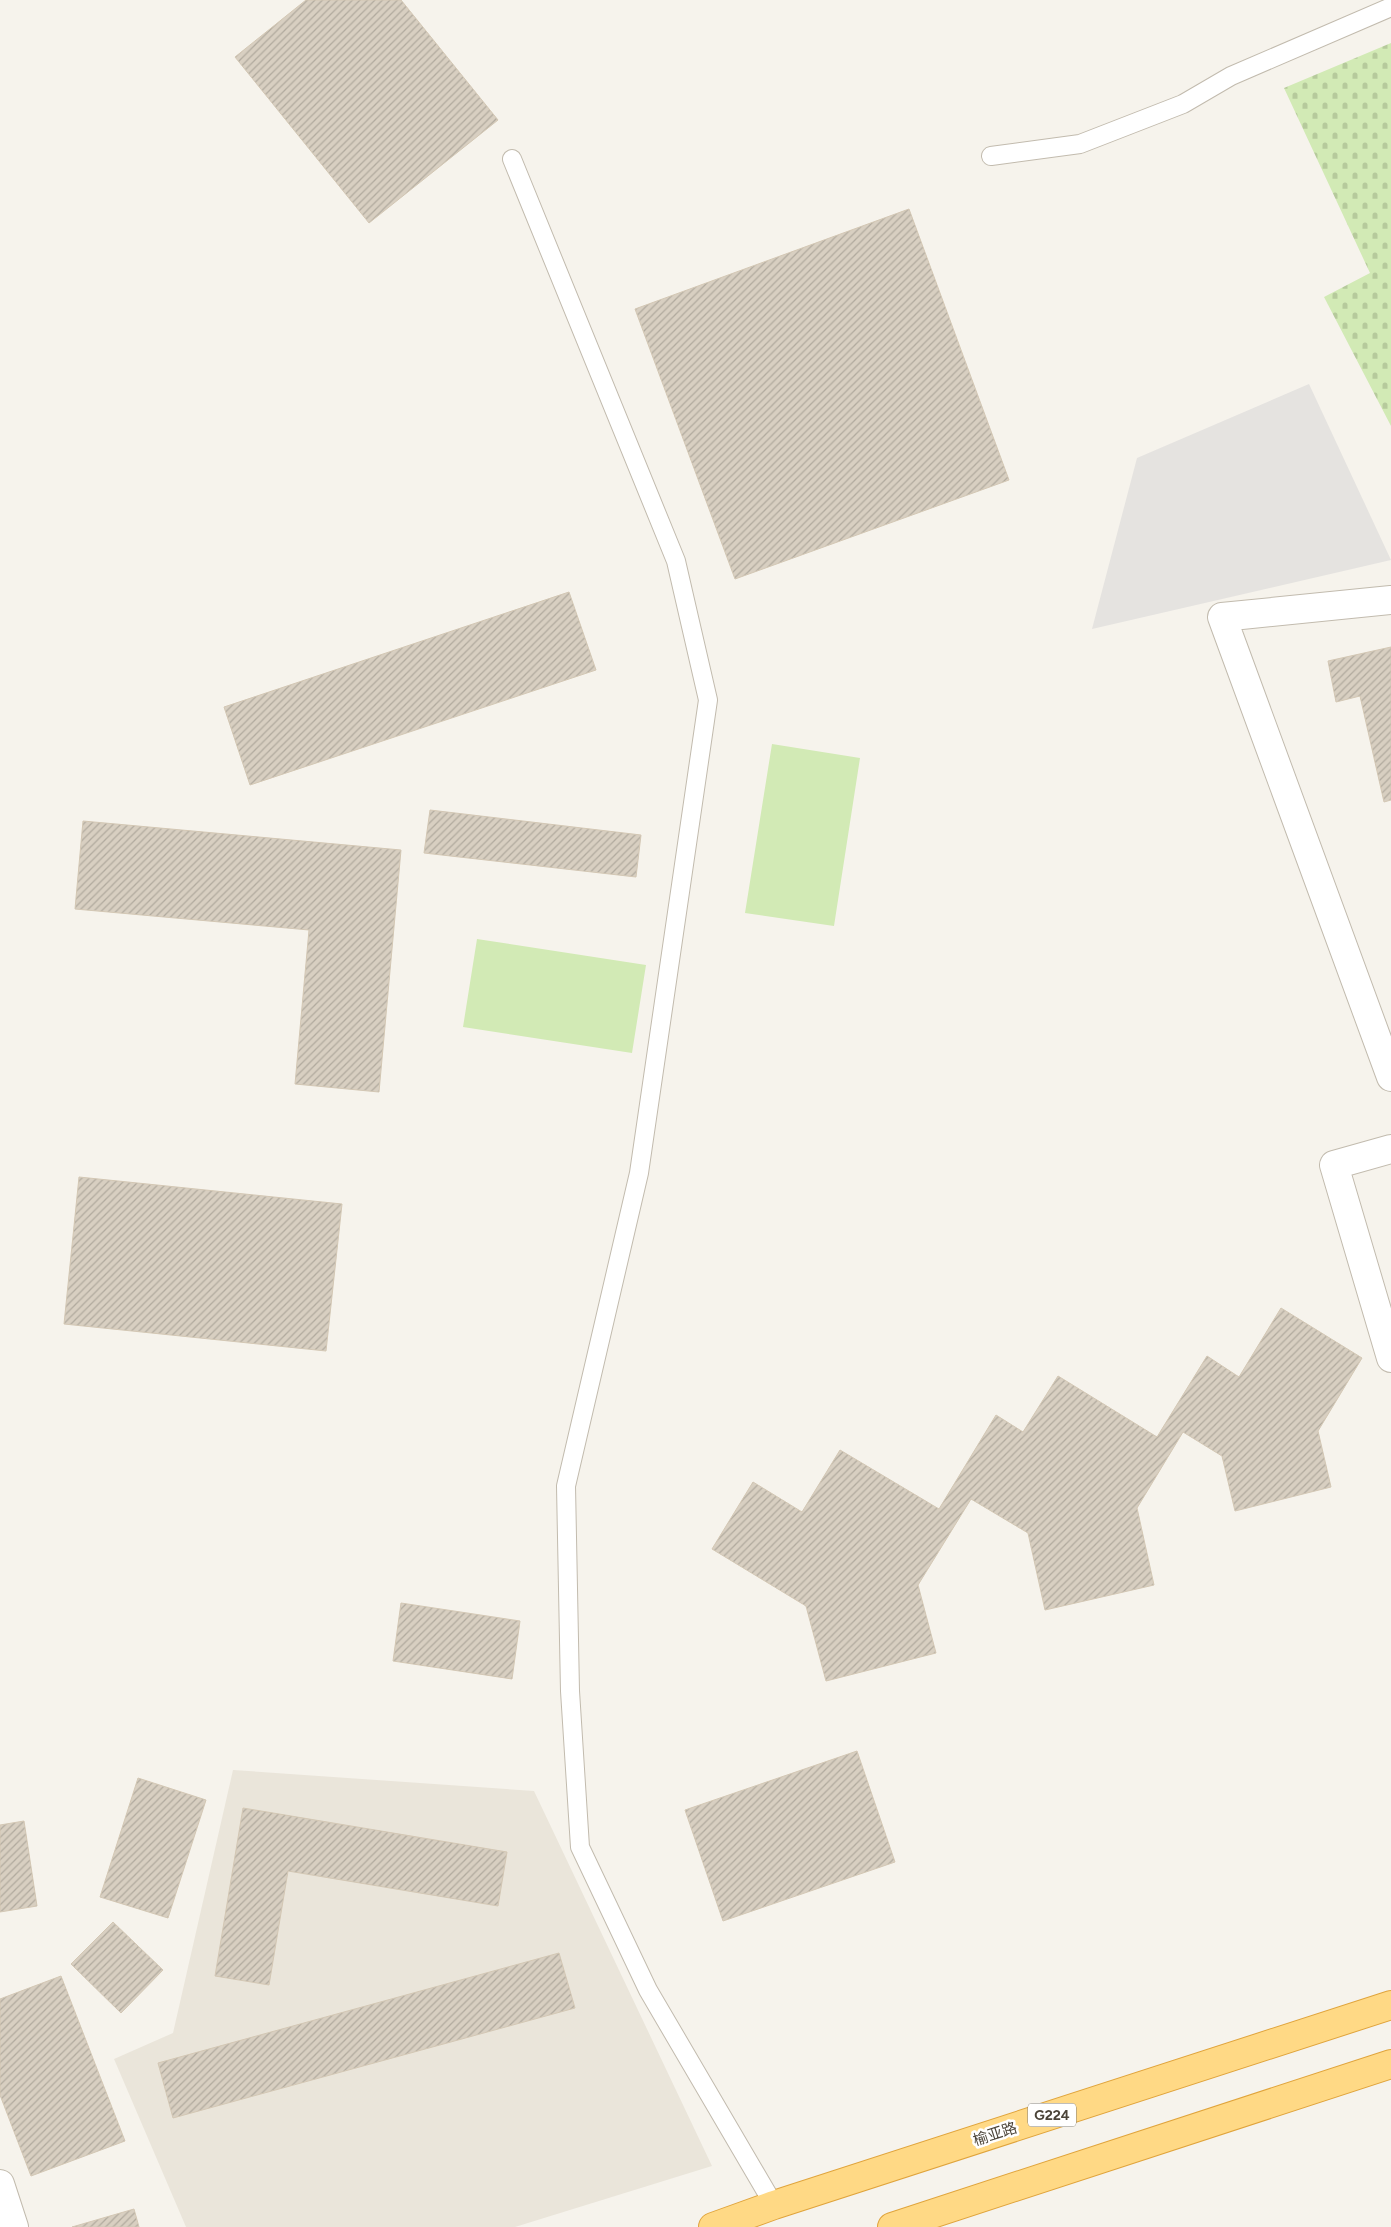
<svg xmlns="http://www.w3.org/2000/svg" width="1391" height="2227" font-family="Figtree,'Noto Sans SC',sans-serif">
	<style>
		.residential { fill: #eae5da }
		.cemetery { fill: url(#cemetery-stones) }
		.pitch { fill: #d2eab5 }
		.parking { fill: #e5e3e0 }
		.building { fill: url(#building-hatch); stroke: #d3c7b4 }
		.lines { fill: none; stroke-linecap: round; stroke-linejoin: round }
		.service-casing { stroke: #c2bbae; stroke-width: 20 }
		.minor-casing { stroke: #c2bbae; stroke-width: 30 }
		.trunk-casing { stroke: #e0a43c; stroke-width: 30 }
		.service { stroke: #fff; stroke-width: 18 }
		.minor { stroke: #fff; stroke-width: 28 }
		.trunk { stroke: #ffd985; stroke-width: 28 }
		.labels { text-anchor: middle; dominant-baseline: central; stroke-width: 5; stroke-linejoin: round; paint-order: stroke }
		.shield { fill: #fff; stroke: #817c74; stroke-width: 1 }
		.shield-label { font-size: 14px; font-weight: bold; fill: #4b4439 }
		.street-label { font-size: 15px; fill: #4b4439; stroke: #fff }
	</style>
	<defs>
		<pattern id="cemetery-stones" width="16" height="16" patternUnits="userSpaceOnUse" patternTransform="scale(1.25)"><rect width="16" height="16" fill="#d2eab5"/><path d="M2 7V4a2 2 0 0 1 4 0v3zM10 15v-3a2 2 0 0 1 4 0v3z" fill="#b6ca9c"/></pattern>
		<pattern id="building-hatch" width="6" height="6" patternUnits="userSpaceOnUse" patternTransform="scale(1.25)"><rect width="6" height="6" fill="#d8cfc1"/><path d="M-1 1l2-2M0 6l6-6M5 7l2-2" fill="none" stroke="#b1aa9e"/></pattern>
	</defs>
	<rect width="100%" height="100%" fill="#f6f3ec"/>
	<path class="residential" d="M233,1770L534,1791L712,2166L515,2227H186L114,2059L173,2033Z"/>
	<path class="cemetery" d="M1391,43V426L1324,297L1370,273L1284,88Z"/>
	<path class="pitch" d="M772,744L860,758L834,926L745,913Z
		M477,939L646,965L632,1053L463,1027Z"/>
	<path class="parking" d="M1309,384L1391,560L1092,629L1137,458Z"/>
	<path class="building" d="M306,0H401L498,120L369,223L235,57Z
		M909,209L1009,480L735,579L635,309Z
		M569,592L596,670L250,785L224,707Z
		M1391,647V800L1384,802L1360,696L1336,702L1328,661Z
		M430,810L641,835L636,877L424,853Z
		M83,821L401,850L379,1092L295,1084L309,930L75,909Z
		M79,1177L342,1204L326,1351L64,1324Z
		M1281,1308L1362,1358L1318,1431L1331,1487L1235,1511L1222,1456L1183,1432L1137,1508L1154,1585L1045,1610L1028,1533L971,1499L918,1585L936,1653L826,1681L806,1606L712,1549L753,1482L802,1512L840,1450L939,1509L996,1415L1023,1432L1058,1376L1157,1437L1207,1356L1239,1377Z
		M401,1603L520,1621L512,1679L393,1661Z
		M857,1751L895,1862L723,1921L685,1810Z
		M138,1778L206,1800L168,1918L100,1897Z
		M243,1808L507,1852L498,1906L288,1871L269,1985L215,1976Z
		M24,1821L37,1906L0,1912V1825Z
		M113,1922L163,1970L121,2013L71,1964Z
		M559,1953L575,2008L173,2118L158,2063Z
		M61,1976L125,2141L31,2176L0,2095V1999Z
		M134,2209L139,2227H72Z"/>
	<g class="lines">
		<defs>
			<path id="service" d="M991,156L1080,144L1183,104L1231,76L1391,7
				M512,159L676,561L708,700L639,1173L566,1486L570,1691L580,1847L648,1990L774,2205"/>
			<path id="minor" d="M1391,600L1222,617L1391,1077
				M1391,1149L1334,1165L1391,1358
				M0,2184L14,2227"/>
			<path id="trunk" d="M713,2227L774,2205L1391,2005
				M892,2227L1391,2064"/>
		</defs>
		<use href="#service" class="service-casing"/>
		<use href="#minor" class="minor-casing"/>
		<use href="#trunk" class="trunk-casing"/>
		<use href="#service" class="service"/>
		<use href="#minor" class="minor"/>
		<use href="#trunk" class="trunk"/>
	</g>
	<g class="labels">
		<rect class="shield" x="1028" y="2103.5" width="48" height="23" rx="4"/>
		<g class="shield-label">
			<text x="1052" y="2115">G224</text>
		</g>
		<g class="street-label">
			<text transform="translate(995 2134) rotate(-18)">榆亚路</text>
		</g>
	</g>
</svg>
